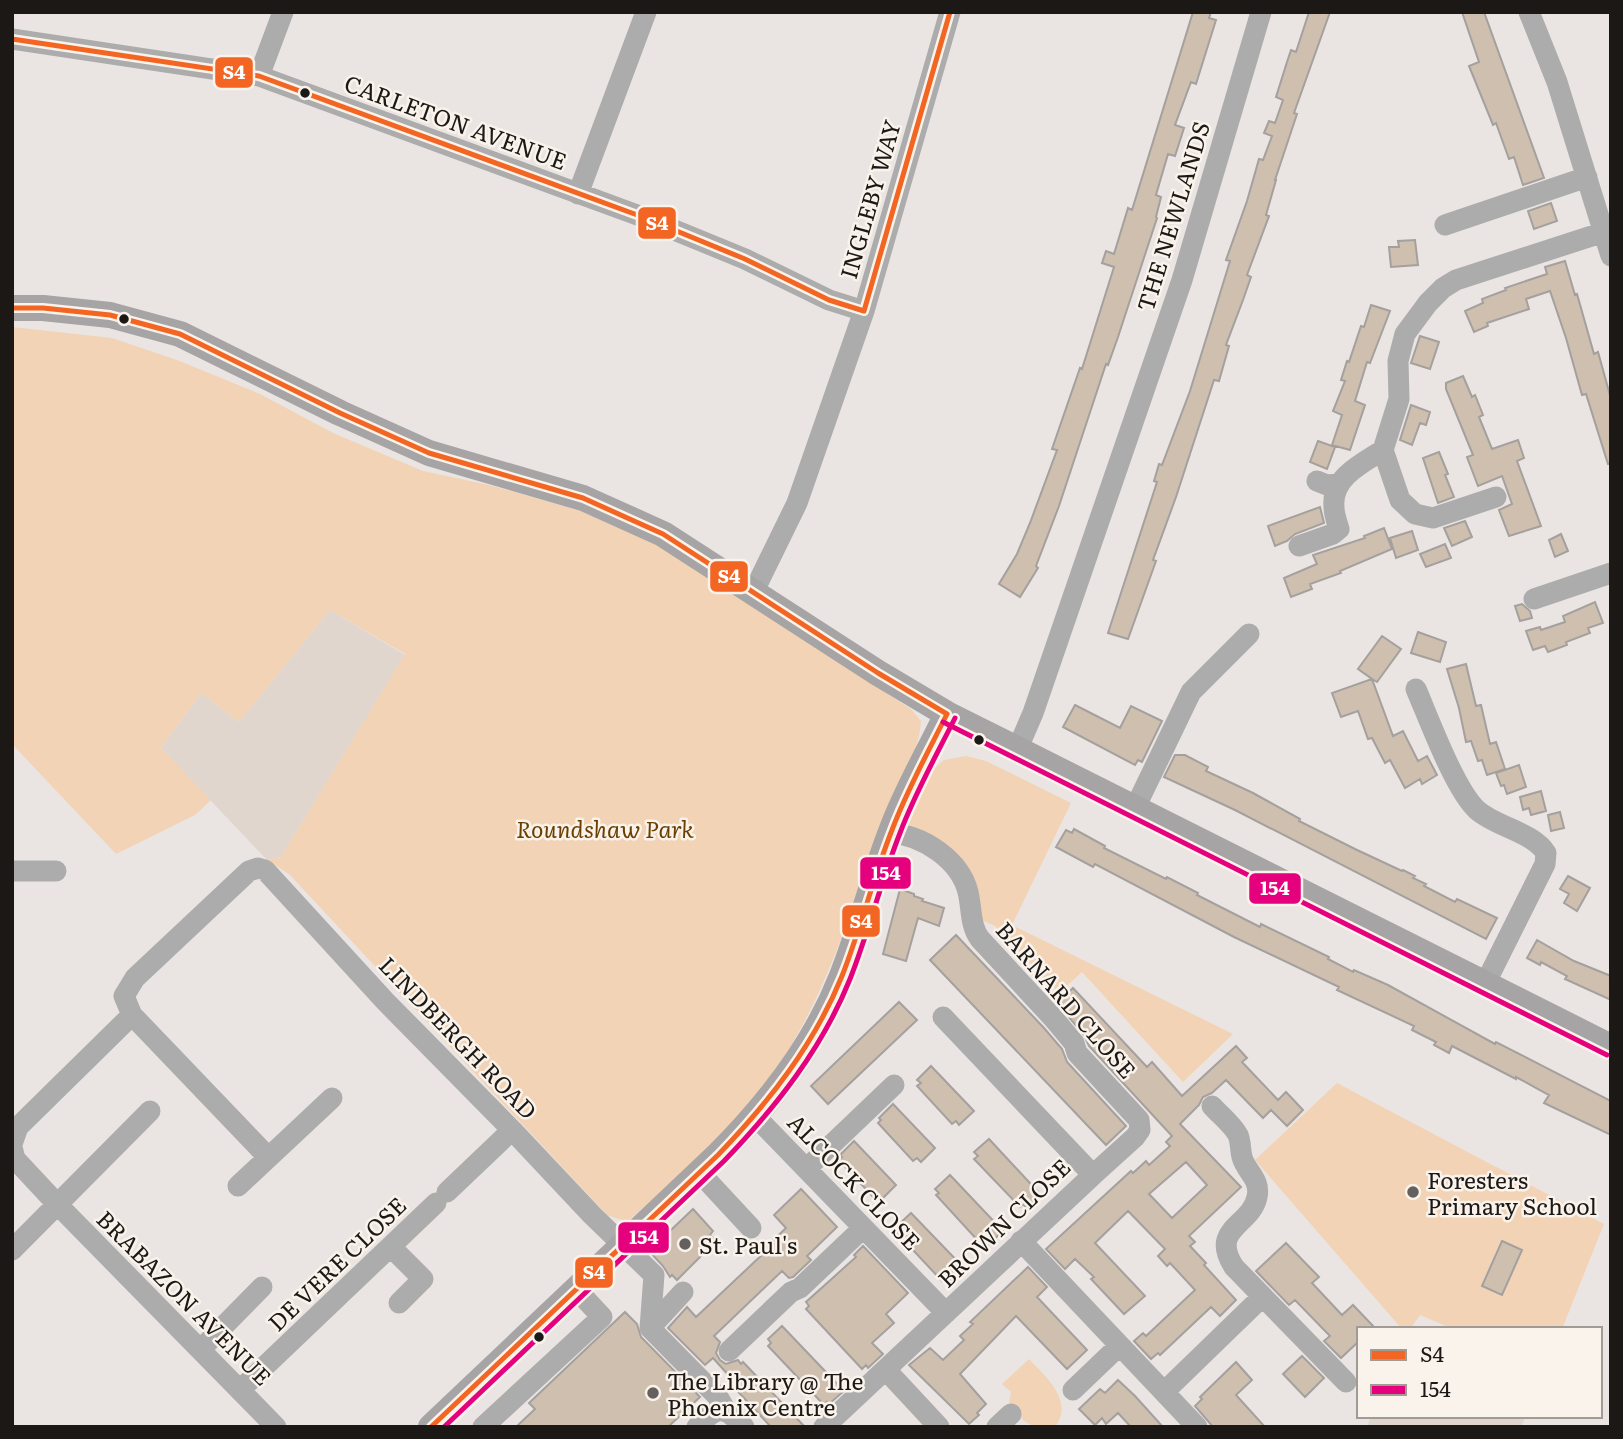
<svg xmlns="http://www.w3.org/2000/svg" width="1623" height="1439" font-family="Literata,serif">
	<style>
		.built { fill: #e0d6ce }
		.green { fill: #f2d3b5 }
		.building { fill: #cfbfaf; stroke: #a4a09e; stroke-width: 2; fill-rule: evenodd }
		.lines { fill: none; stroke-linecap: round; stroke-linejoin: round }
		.minor { stroke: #adacad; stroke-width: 21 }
		.major { stroke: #a6a4a5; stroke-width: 26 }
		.bus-1-casing { stroke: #faf3eb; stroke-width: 10 }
		.bus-2-casing { stroke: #faf3eb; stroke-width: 10 }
		.bus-1 { stroke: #f26522; stroke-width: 5 }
		.bus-2 { stroke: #e5007d; stroke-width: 5 }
		.bus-dot { fill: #1b1816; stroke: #faf3eb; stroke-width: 2.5 }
		.poi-dot { fill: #63605d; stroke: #faf3eb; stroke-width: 2.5 }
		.labels { text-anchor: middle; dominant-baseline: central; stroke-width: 5; stroke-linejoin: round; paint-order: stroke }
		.street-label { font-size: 23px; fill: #1b1816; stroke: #faf3eb }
		.park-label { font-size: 23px; font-style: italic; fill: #6c3f00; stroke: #faf3eb }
		.poi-label { font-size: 23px; fill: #1b1816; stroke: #faf3eb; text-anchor: start }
		.line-badge { stroke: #faf3eb; stroke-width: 2.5 }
		.badge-label { font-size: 19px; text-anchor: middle; font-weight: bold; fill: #fff }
	</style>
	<rect width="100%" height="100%" fill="#eae5e2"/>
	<path class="built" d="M330,610L405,655L281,857L267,860L161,748L201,693L239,722Z
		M1371,1416H1526L1521,1427H1367Z"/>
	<path class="green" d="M12,327L112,338L177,360L260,394L333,433L423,471L489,485L578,510L657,545L911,709L921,721C919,757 895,786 883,820C851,910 823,1010 763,1086C723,1136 675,1180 627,1222L607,1215L289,874L267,860L281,857L405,654L330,610L239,722L201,693L161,748L211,800L195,815L116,854L12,744Z
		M966,756L986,761L1071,803L1012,925L1233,1034L1183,1082L1082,972L1059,993L995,926L981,920L979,903L903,825L930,772L944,760Z
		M1337,1083L1604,1224L1562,1329H1453L1420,1315L1410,1329H1402L1255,1160Z
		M1029,1359C1045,1376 1075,1401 1055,1427C1027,1427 1026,1425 1009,1403L1011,1392L1002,1384Z"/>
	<path class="building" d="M1193,12H1211L1209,18L1216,20L1196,84L1191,82L1175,125L1184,128L1175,156L1168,154L1156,195L1161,197L1156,217L1157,218L1118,337L1108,365L1106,364L1059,506L1036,566L1038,568L1020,597L999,584L1017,554L1030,523L1057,450L1052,449L1080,368L1082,369L1114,267L1102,263L1106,251L1114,254L1128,208L1132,210Z
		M1309,12H1330L1294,113L1297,114L1275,180H1276L1266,215L1269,216L1247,275L1251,277L1243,300L1226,345L1229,346L1219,381L1214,380L1176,497L1153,560L1156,561L1128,639L1108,633L1157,482L1154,481L1159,464L1162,465L1190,391L1230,261L1226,260L1247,201L1259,159L1263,160L1272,136L1264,133L1269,121L1275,123L1283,100L1276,97L1287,62L1291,50L1296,52Z
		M1462,12H1484L1544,178L1523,185L1514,157L1509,159L1496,123L1493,125L1469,66L1479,62Z
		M1551,203L1557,221L1534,229L1528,211Z
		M1415,240L1418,265L1391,267L1389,247H1399L1398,241Z
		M1565,261L1575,295L1577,294L1594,354L1598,352L1611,399V463L1608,464L1586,394L1582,395L1566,338L1550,291L1526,299L1529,309L1487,323L1488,326L1474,332L1465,311L1483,303L1482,299L1506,290L1505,288L1547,274L1545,267Z
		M1371,305L1390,311L1370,363L1367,362L1355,401L1365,405L1350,450L1332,445L1342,415L1333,411L1345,381L1341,380L1347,361L1349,362L1361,326L1364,327Z
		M1420,336L1439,342L1430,369L1411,363Z
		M1463,376L1472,397L1475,395L1483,415L1479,417L1492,449L1518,440L1524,458L1517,461L1541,526L1509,536L1499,510L1512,504L1502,476L1478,486L1467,457L1473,455L1446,389V383Z
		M1411,405L1430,412L1426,425L1420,423L1412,445L1400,440Z
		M1318,441L1335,447L1327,469L1310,462Z
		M1439,452L1448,474L1445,475L1454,497L1438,503L1423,458Z
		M1320,507L1324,523L1295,534L1287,541L1275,546L1268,526Z
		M1465,521L1472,537L1452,546L1444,528Z
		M1384,528L1392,549L1340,571L1341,573L1310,584L1312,589L1291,597L1284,578L1317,564L1313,555L1365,538L1364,536Z
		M1412,531L1418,550L1396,558L1390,538Z
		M1561,534L1568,551L1555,557L1549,540Z
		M1445,544L1451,558L1426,567L1420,554Z
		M1595,602L1603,623L1588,628L1590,633L1566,642L1567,645L1548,652L1545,646L1533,650L1526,631L1540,627L1541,630L1565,622L1563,616Z
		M1522,604L1530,611L1532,618L1520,621L1515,606Z
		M1418,632L1446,642L1440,662L1411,653Z
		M1382,636L1401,649L1377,682L1372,679L1393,736L1403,731L1418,761L1427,756L1437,775L1422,784L1420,779L1405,788L1390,760L1385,763L1372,738L1368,739L1358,711L1341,717L1332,693L1372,679L1358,669Z
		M1466,664L1476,706L1481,705L1490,744L1496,742L1505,769L1487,775L1482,760L1478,761L1471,741L1466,742L1459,708L1447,669Z
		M1075,705L1120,728L1131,706L1162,721L1142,762L1138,760L1135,765L1063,727Z
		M1175,755H1185L1208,767L1206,771L1253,793L1300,819L1299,821L1355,849L1402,871L1403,870L1415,876L1413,878L1426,884L1424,886L1455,902L1457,899L1497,918L1486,939L1235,810L1164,777Z
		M1519,765L1526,787L1507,794L1504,785L1501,786L1496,773Z
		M1541,791L1546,811L1531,815L1529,808L1523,810L1520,797Z
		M1560,812L1564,828L1551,831L1548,815Z
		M1074,829L1105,846L1104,848L1166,879L1167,877L1198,893L1197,895L1260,927L1261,924L1329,957L1328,959L1353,972L1354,970L1388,985L1495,1044L1496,1042L1611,1101V1135L1544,1103L1549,1095L1516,1077V1079L1452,1046L1449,1053L1434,1045L1436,1042L1412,1030L1414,1026L1337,990L1339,987L1234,937L1095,864L1093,867L1056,847L1066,830L1072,833Z
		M1568,876L1590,888L1577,911L1564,903L1569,894L1560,889Z
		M900,889L914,894V896L923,899L922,901L944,908L939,926L918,918L906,961L883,954Z
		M956,935L1044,1028L1062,1049L1067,1062L1126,1126L1106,1145L930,960Z
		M1537,940L1574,961L1611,976V1000L1565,979L1567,976L1541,962L1540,965L1527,958Z
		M1073,988L1147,1067L1152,1062L1182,1096L1236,1046L1247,1058L1242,1062L1278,1100L1286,1092L1303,1110L1287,1126L1271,1110L1263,1118L1226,1080L1212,1093L1203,1097L1199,1105L1180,1124L1241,1187L1189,1236L1195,1242L1190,1246L1206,1263L1204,1265L1236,1300L1220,1316L1211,1307L1160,1355L1158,1353L1151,1359L1134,1341L1143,1333L1146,1336L1195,1290L1170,1263L1167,1266L1158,1256L1165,1249L1128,1211L1095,1243L1145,1296L1124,1314L1091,1279L1094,1277L1075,1259L1065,1269L1046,1249L1131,1171L1133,1173L1146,1161L1149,1165L1170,1146L1166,1142L1172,1136L1089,1046L1084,1035L1057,1003ZM1186,1162L1207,1185L1172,1218L1149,1194Z
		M899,1002L917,1020L828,1104L811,1086Z
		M931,1066L974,1111L959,1125L956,1121L952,1124L917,1086L921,1083L917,1080Z
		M893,1104L935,1148L921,1162L917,1158L913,1161L878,1123L881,1120L879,1118Z
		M989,1139L1041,1195L1027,1208L1023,1204L1020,1207L974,1159L978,1156L974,1152Z
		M854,1141L896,1185L882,1199L878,1195L874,1198L839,1160L842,1157L840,1155Z
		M950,1175L1003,1231L988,1245L984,1241L981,1244L936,1195L939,1193L935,1189Z
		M801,1189L837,1227L807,1256L811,1260L793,1277L789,1278L782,1271L714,1336L720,1342L716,1353L720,1360L726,1364L738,1360L741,1364L743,1362L805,1427H771L729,1382L732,1379L713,1358L705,1365L668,1328L687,1307L696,1317L766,1251L764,1249L786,1228L774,1215Z
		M693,1209L713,1231L710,1235L716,1241L677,1280L672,1275L670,1277L663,1266L649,1251Z
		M911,1213L964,1268L949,1282L945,1278L942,1281L897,1233L900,1230L897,1226Z
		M1502,1241L1522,1250L1502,1295L1482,1286Z
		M1286,1243L1319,1277L1312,1283L1342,1315L1353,1305L1376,1329H1359V1341L1341,1358L1324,1341L1330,1336L1295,1300L1289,1305L1256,1271Z
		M863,1246L908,1293L886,1314L894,1323L872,1343L883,1354L868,1368L866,1365L862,1369L806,1309L809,1306L806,1302L856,1257L854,1255Z
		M1028,1267L1047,1287L1037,1297L1087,1350L1067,1369L1016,1316L960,1374L986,1404L977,1413L979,1415L969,1424L909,1365L930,1348L943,1360L964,1340L960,1336L973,1324L970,1322Z
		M625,1312L637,1324L641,1337L700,1397L668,1427H516L535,1409L529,1403Z
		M782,1326L844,1391L829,1404L827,1402L824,1405L768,1346L771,1343L768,1339Z
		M1302,1356L1324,1378L1305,1397L1283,1374Z
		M1236,1362L1252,1380L1236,1395L1265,1427H1213L1195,1406L1202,1399L1200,1397Z
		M1118,1380L1135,1396L1163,1427H1131L1118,1413L1106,1424L1102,1418L1095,1425L1079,1409L1100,1389L1105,1393Z"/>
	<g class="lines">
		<path class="minor" d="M1529,12L1557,82L1611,256
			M12,39L259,76L640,216L745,259L829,300L864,311
			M259,76L283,12
			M578,194L646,12
			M1445,225L1587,177
			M1317,481L1327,485L1339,484
			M1496,497L1433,518L1415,514L1400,500L1383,450L1399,399L1398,361L1405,334L1428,303L1443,288L1456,280L1604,232
			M1299,546L1333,534L1339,529C1337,522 1334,515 1334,507C1331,478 1362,463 1383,450
			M753,593L797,503L864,311L950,12
			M1534,599L1611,573
			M1416,689C1429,719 1455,790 1477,810C1496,827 1533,832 1546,853L1545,864L1485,984
			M1017,750L1033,713L1182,280L1261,12
			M1135,808L1191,692L1249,634
			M890,833C923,835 960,860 968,892C972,909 970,926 980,939L1054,1019L1074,1043L1077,1053L1139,1120L1140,1130L1135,1137L1093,1175
			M12,871H56
			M132,1015L268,1157
			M1212,1106C1220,1115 1232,1124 1238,1135C1241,1142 1240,1149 1242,1157C1246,1172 1261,1179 1257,1197C1251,1226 1209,1228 1234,1267L1346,1382
			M755,1116L946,1313
			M12,1144L18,1127L132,1015L124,996L135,978L249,871L258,868L265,870L385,1001L512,1130L592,1215L654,1275L650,1328L718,1397L726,1411
			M12,1147L15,1159L57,1204L276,1427
			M807,1168L894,1085
			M700,1173L751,1228
			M238,1186L332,1098
			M447,1192L512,1130
			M1021,1241L1197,1427
			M391,1247L423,1279L399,1303
			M12,1250L150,1111
			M650,1328L683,1292
			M201,1349L262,1287
			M729,1351L791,1292L800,1288L863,1228
			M886,1370L939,1427
			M241,1389L436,1203
			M1073,1390L1119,1346
			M1164,1392L1262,1297
			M483,1427L602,1317L576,1289
			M697,1427C718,1406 723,1405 744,1427
			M824,1427L1093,1175L943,1017
			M997,1427L1011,1414"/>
		<path class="major" d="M12,308H43L110,315L180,334L340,413L429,453L583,498L663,534L878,673L947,714L1611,1047
			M431,1427L718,1155C769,1104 815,1045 842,976C861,928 873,877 892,829C907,789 929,752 947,714"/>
		<defs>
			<path id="bus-1" d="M12,39L259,76L640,216L745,259L829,300L864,311
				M12,308H43L110,315L180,334L340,413L429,453L583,498L663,534L878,673L947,714
				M864,311L950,12
				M431,1427L718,1155C769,1102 814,1045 842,976C861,928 873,878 892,830C907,790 928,752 947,714"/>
			<path id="bus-2" d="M943,722L1607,1055
				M444,1427L724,1161C776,1107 822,1049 850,979C869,931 881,881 900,833C915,793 936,756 955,718"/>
		</defs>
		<use href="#bus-1" class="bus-1-casing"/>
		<use href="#bus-2" class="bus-2-casing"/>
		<use href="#bus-1" class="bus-1"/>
		<use href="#bus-2" class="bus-2"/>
	</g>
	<g class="bus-dot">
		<circle cx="305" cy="93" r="6"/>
		<circle cx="124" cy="319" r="6"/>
		<circle cx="979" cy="740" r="6"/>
		<circle cx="539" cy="1337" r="6"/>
	</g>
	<g class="poi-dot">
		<circle cx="1413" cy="1192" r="7"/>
		<circle cx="685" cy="1244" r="7"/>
		<circle cx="653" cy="1393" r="7"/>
	</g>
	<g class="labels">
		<g class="street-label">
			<text transform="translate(456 121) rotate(20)">CARLETON AVENUE</text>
			<text transform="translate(869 199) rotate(-74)">INGLEBY WAY</text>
			<text transform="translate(1172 216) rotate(-73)">THE NEWLANDS</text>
			<text transform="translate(1067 999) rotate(49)">BARNARD CLOSE</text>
			<text transform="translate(459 1037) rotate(46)">LINDBERGH ROAD</text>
			<text transform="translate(855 1181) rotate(46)">ALCOCK CLOSE</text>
			<text transform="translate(1003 1222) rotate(-44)">BROWN CLOSE</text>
			<text transform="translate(336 1263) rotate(-44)">DE VERE CLOSE</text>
			<text transform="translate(185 1297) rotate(45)">BRABAZON AVENUE</text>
		</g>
		<g class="park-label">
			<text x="605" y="828">Roundshaw Park</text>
		</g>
		<g class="poi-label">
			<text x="1427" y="1179">Foresters<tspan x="1427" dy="26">Primary School</tspan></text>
			<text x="699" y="1244">St. Paul's</text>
			<text x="667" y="1380">The Library @ The<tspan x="667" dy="26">Phoenix Centre</tspan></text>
		</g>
	</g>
	<g class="line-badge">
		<rect x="214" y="56" width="40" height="33" rx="7" fill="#f26522"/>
		<rect x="637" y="206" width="40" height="34" rx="7" fill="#f26522"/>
		<rect x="709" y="560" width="40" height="33" rx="7" fill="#f26522"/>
		<rect x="859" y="856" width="53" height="34" rx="7" fill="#e5007d"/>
		<rect x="1248" y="872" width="54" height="33" rx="7" fill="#e5007d"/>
		<rect x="841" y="904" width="40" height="34" rx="7" fill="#f26522"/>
		<rect x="617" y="1221" width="53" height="33" rx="7" fill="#e5007d"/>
		<rect x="574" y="1256" width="40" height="33" rx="7" fill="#f26522"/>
	</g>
	<g class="badge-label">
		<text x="234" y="79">S4</text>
		<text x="657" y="230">S4</text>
		<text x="729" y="583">S4</text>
		<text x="886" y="880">154</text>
		<text x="1275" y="895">154</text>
		<text x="861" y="928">S4</text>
		<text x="644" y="1244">154</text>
		<text x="594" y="1279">S4</text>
	</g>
	<rect width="1623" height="1439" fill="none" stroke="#1b1816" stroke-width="28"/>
	<rect x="1357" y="1327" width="245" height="91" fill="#faf3eb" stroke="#a19b96" stroke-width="2"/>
	<rect x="1371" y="1350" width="35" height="10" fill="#f26522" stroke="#a19b96" stroke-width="2"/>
	<text x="1420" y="1362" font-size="21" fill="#1b1816">S4</text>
	<rect x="1371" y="1385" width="35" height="10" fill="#e5007d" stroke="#a19b96" stroke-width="2"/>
	<text x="1420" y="1397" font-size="21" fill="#1b1816">154</text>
</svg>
